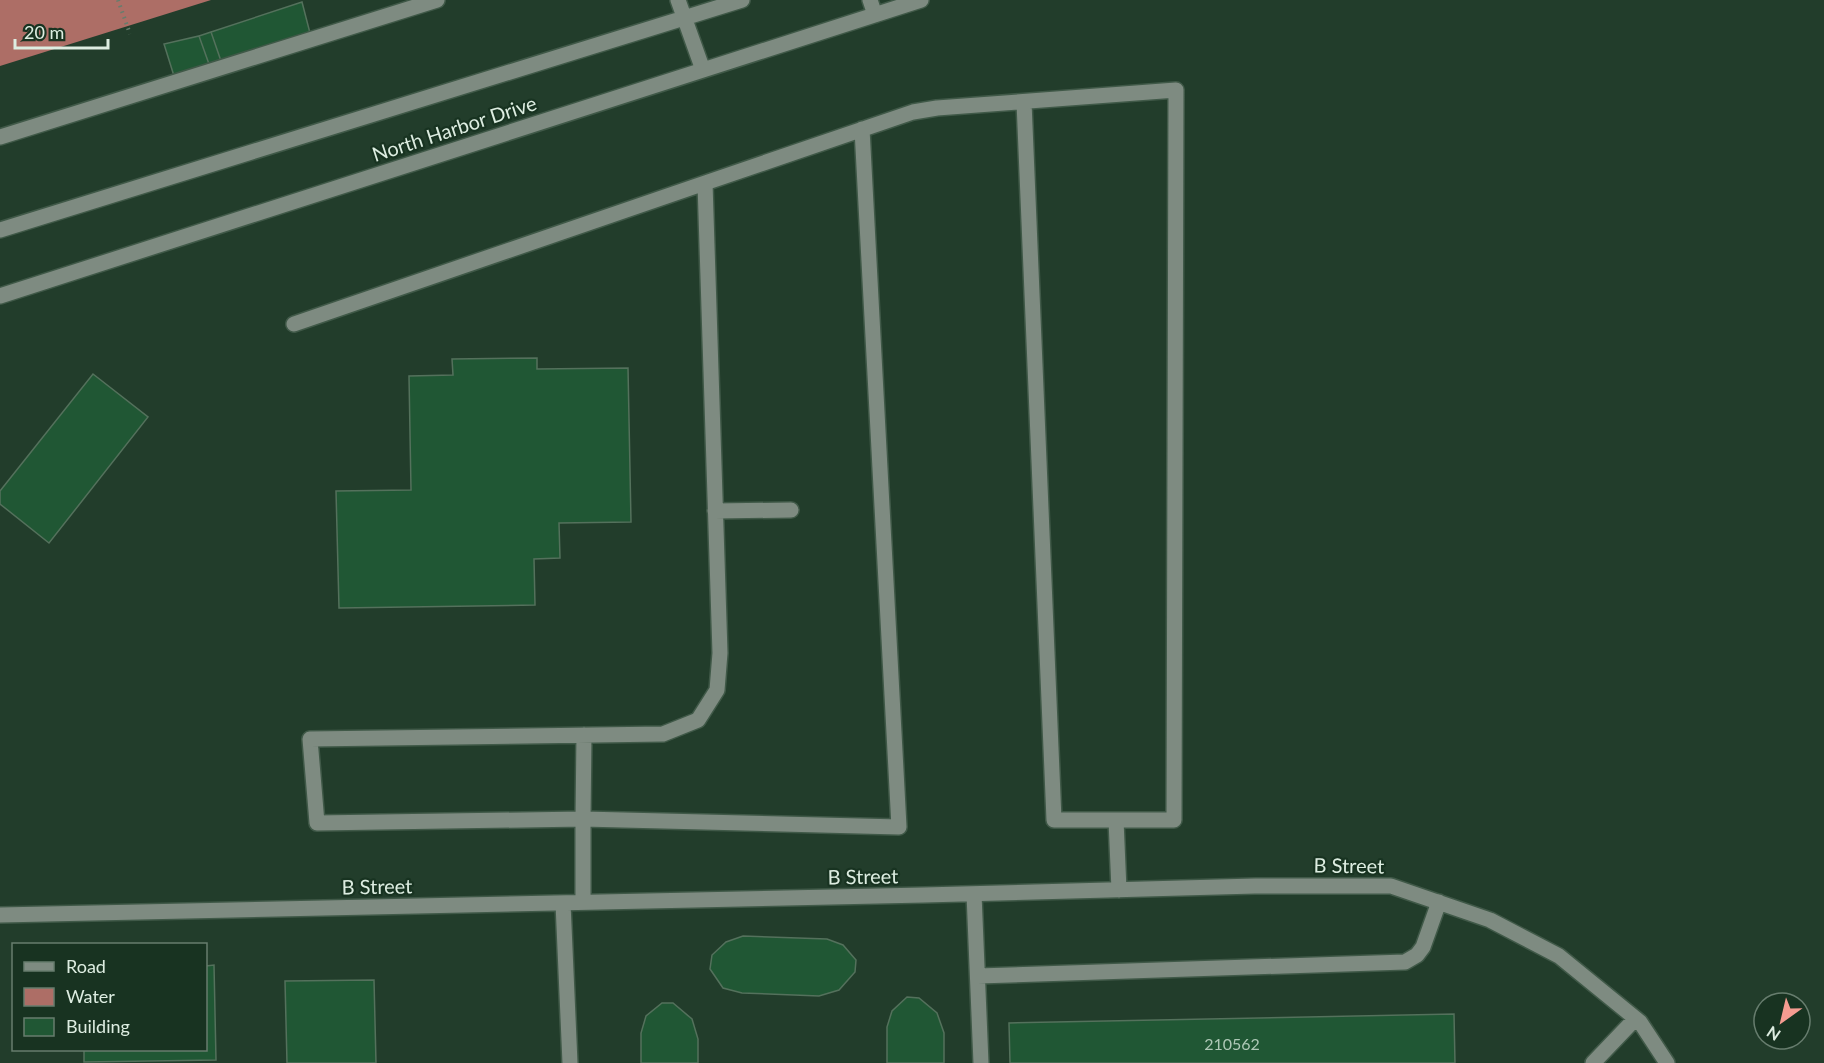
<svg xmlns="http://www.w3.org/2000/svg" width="1824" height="1063" font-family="Lato,sans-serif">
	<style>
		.water { fill: #ad6e66 }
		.building { fill: #205734; stroke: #54715c; stroke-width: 1.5 }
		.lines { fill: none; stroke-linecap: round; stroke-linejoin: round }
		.minor-casing { stroke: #405948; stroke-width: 18 }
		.path { stroke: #667d6d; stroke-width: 4; stroke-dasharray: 1.5 4.5; stroke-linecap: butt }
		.minor { stroke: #7e8b81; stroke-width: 15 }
		.labels { text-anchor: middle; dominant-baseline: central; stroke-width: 4.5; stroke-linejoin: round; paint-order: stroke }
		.number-label { font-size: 16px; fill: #aec8b6 }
		.street-label { font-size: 20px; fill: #ddede1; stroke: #183321 }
	</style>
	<rect width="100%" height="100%" fill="#223d2b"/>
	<path class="water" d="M0,0H211L0,66Z"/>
	<path class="building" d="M302,2L310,33L221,61L211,32Z
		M211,32L221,61L209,64L199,36Z
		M199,36L209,64L174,76L164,44Z
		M537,358V369L628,368L631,522L559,523L560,558L534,559L535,605L339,608L336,491L411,490L409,376L453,375L452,359Z
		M93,374L148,417L49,543L0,504V491Z
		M743,936L827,939L843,945L856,960L855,972L839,990L819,996L742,993L723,988L710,969L712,955L726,942Z
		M214,965L216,1060L84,1062V1050H206V966Z
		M374,980L376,1063H287L285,981Z
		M907,997L919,998L937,1013L944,1033V1063H887V1027L892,1011Z
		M662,1003H673L692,1019L698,1039V1063H641V1033L646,1016Z
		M1454,1014L1455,1063H1010L1009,1023Z"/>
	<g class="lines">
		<defs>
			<path id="minor" d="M678,0L703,70
				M870,0L875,15
				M0,137L437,0
				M0,230L742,0
				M0,296L921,0
				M294,324L705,183
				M715,511L791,510
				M584,735L583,819L899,827L862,129
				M1116,820L1119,890
				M974,894L981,1063
				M583,902V819L317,823L310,739L663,734L698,720L717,690L720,653L705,183L913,112L937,108L1176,90L1174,820H1054L1024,102
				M563,903L570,1063
				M0,915L924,895L1255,886H1391L1490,920L1559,956L1640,1022L1667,1063
				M978,976L1405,962L1417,955L1423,947L1439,902
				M1593,1063L1635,1019"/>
		</defs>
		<use href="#minor" class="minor-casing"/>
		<path class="path" d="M118,0L130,34"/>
		<use href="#minor" class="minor"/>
	</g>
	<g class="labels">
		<g class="number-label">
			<text x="1232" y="1043">210562</text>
		</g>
		<g class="street-label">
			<text transform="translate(454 128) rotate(-18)">North Harbor Drive</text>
			<text transform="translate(1349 865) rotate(1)">B Street</text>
			<text transform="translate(863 876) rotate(-1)">B Street</text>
			<text transform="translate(377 886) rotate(-1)">B Street</text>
		</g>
	</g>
	<rect x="12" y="943" width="195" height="108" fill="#183321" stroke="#677d6e" stroke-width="1.5"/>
	<rect x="24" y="962" width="30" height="9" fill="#7e8b81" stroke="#677d6e" stroke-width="1.5"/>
	<text x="66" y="973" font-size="18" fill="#ddede1">Road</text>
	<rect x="24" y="988" width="30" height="18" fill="#ad6e66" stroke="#677d6e" stroke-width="1.5"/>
	<text x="66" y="1003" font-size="18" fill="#ddede1">Water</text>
	<rect x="24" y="1018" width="30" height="18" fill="#205734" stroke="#677d6e" stroke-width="1.5"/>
	<text x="66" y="1033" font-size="18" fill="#ddede1">Building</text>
	<g transform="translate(1782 1021) rotate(214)"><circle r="28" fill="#183321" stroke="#677d6e" stroke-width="1.5"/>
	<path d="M0-4.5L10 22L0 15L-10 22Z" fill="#f59c91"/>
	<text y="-9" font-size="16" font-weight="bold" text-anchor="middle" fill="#ddede1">N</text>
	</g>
	<path d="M15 39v9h93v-9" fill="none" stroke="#ddede1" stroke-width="3"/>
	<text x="24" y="39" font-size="18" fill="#ddede1" stroke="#183321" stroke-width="4.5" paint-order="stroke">20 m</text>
</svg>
